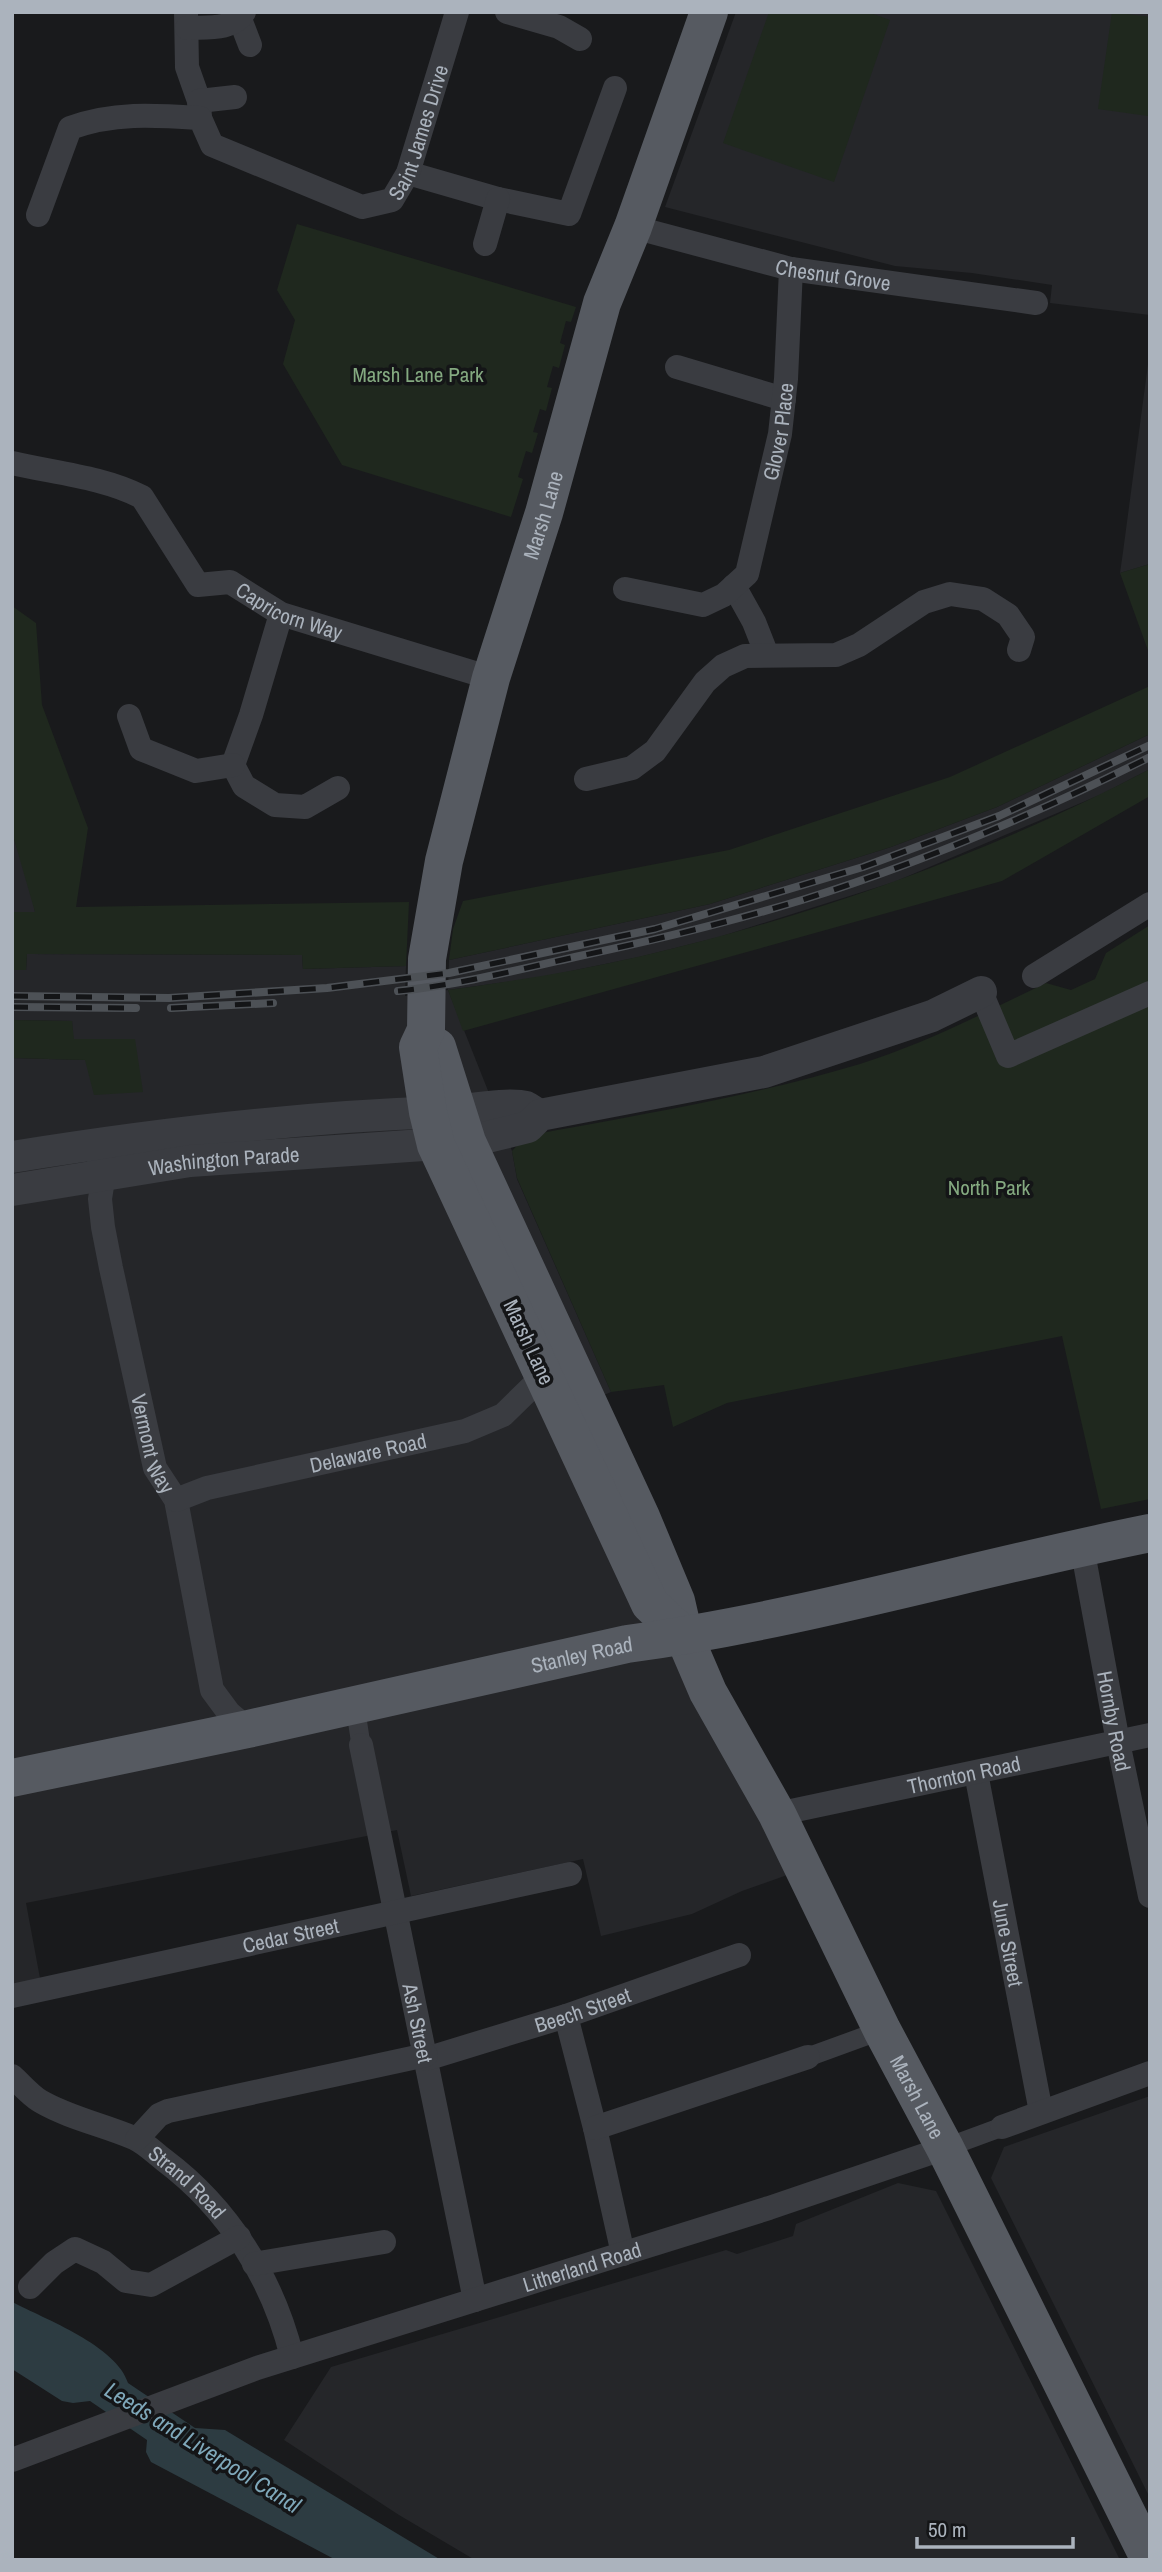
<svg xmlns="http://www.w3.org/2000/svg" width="1162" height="2572" font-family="'Archivo Narrow',sans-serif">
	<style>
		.built { fill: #252629 }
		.green { fill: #1f281e }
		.water { fill: #2d3c42 }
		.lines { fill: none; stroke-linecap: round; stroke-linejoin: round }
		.pedestrian { stroke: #3a3c41; stroke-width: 19 }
		.minor { stroke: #3a3c41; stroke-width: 24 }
		.tertiary { stroke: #3a3c41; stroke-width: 32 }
		.primary { stroke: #565a61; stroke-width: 38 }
		.rail-casing { stroke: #4d5156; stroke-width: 8 }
		.rail { stroke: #141517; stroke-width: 5; stroke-dasharray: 16; stroke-linecap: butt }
		.labels { text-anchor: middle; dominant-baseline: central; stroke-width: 7; stroke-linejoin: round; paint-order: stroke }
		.street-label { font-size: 21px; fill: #abb3bd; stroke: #141517 }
		.park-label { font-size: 21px; fill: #84a980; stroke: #141517 }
		.water-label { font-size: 23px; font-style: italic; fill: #7fa8ba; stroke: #141517 }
	</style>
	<rect width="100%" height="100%" fill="#191a1c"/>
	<path class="built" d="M736,12H1150V315L1050,303L1052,285L972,273L895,266L665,207Z
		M1150,349V564L1120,573L1123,552Z
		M1150,734V769L1102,794L894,882L719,937L639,957L542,977L448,990L512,1151L517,1179L611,1392L578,1406L804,1869L742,1891L692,1914L601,1936L583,1859L411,1896L397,1830L26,1903L42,1989L12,1996V1058L85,1060L142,1092L73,1039L72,1021L12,1020V970H26L27,954L302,955L303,969L406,966L405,996L448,990L449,960L710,904L891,847L997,807Z
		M12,832L31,891L35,912H12Z
		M1150,2096V2498L991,2178L1004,2147Z
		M898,2183L936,2191L1120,2560H475L399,2515L284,2440L331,2367L726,2250L737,2254L793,2236L796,2224Z"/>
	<path class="green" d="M769,12H868L890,20L834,182L723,143Z
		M1112,12L1150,17L1148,116L1098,109Z
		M297,224L576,307L571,322L566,321L560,343L565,345L559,368L553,366L547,387L552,388L546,411L540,409L533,432L538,433L532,453L526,451L518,477L523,479L511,517L342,465L283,364L295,320L277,290Z
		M1150,564V656L1120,573Z
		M12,606L36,623L42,705L88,828L76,907L409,902L406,966L303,969L302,955L27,954L26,970H12V912H35L12,832Z
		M1150,686V734L997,807L891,847L710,904L449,960L453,929L463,901L729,850L950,777Z
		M1150,769V796L1002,881L463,1031L448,990C513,981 578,971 642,956C817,915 990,853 1150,769Z
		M1150,925V1499L1101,1509L1062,1336L727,1403L673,1427L664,1385L611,1392L517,1178L512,1151L526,1136C639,1115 750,1097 860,1064C924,1044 986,1012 1046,983L1071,990L1095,979L1106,953Z
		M12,1020L72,1021L74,1039H135L143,1092L94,1095L85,1060L12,1058Z"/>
	<path class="water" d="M12,2302C45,2319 117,2346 128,2383L195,2428L225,2430L441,2560H336L151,2462L146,2452L147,2440L90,2401L73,2403L62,2401L12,2369Z"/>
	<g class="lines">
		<path class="pedestrian" d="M355,1705L361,1745
			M808,2057L882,2030
			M945,2148L1002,2127"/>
		<g class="minor">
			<path d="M186,12L187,67L199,101L200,118"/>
			<path d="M507,12L559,27L580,39"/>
			<path d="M240,19L250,45"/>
			<path d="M187,28C206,27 233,31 244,12"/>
			<path d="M199,101L235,97"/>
			<path d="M408,173L498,199L569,214L615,88"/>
			<path id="s1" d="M38,215L70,128C113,112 155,115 200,118L212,145L362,207L392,200L408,173L457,12"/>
			<path id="s2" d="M633,227L791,269L1036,303"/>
			<path d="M485,244L498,199"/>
			<path d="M677,367L784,399"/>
			<path id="s3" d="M12,463C55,473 103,477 142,497L198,585L230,582L281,614L491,678"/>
			<path d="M734,586L754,622L767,655"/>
			<path id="s4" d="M625,589L703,605L724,595L747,574L780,434L786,379L791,269"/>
			<path d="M281,614L251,715L233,765L244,786L275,805L305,807L338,788"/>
			<path d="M129,716L141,749L196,771L233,765"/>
			<path d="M586,779L632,768L655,751L705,682L723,666L745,656L836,655L859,645L924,602L950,594L983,599L1008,615L1023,637L1019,650"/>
			<path d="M1034,976L1150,904"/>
			<path d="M981,992L1008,1056L1150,993"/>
			<path id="s5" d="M99,1161L104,1173L100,1199L103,1227L111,1268L155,1468L176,1500L212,1690L229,1713L248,1729"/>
			<path id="s6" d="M176,1500L207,1488L465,1431L503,1415L544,1375"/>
			<path id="s7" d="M1082,1547L1118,1742L1150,1896"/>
			<path id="s8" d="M361,1745L475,2300"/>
			<path id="s9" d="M976,1773L1041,2112"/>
			<path id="s10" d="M777,1814L1150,1735"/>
			<path id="s11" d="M12,1996L570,1874"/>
			<path d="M566,2016L595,2128L623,2254"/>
			<path id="s12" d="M426,2059L566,2016L739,1955"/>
			<path id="s13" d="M12,2076C21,2084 30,2095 40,2101C69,2118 104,2125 134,2138C145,2143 155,2153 164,2160C228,2208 273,2279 292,2357"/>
			<path d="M1002,2127L1150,2073"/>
			<path d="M595,2128L808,2057"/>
			<path d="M137,2139L159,2115L168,2111L426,2055"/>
			<path d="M254,2264L384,2242"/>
			<path d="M30,2287L54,2263L75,2249L103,2262L126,2281L151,2285L239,2237"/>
			<path id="s14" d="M12,2460L257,2368L769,2208L945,2148"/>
		</g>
		<g class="tertiary">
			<path d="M12,1157C155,1134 297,1117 441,1112C462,1111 508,1102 526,1107C530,1109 535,1113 540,1115"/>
			<path id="s15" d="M12,1190L190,1161L467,1142L528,1127L540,1115L764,1072L932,1016L981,992"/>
		</g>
		<g class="primary">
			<path id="s16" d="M437,1047L467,1142L641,1517L676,1601L684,1636L708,1692L777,1814L882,2030L945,2148L1150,2560"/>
			<path id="s17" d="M684,1636L650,1604L436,1145L428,1112L418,1047L426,1030L427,959L444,861L491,678L544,513L602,303L633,227L709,12"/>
			<path id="s18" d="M12,1778L248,1729L627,1644C803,1620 975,1568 1150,1533"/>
		</g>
		<defs>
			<path id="rail" d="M398,991C458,985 517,970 575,957C651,941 727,923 802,900C921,863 1038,813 1150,757
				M12,996L169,998L327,988L449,973L655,929L863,867L999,816L1150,745
				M12,1007L136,1008
				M171,1008L273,1003"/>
		</defs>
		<use href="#rail" class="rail-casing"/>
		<use href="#rail" class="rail"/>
	</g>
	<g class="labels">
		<g class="street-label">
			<text stroke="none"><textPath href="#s1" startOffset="520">Saint James Drive</textPath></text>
			<text stroke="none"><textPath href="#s2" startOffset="206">Chesnut Grove</textPath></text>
			<text stroke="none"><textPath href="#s4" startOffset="280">Glover Place</textPath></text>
			<text stroke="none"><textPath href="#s17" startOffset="1202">Marsh Lane</textPath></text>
			<text stroke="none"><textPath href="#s3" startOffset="338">Capricorn Way</textPath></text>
			<text stroke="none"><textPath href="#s15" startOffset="214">Washington Parade</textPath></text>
			<text transform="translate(529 1342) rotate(65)">Marsh Lane</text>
			<text stroke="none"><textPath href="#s5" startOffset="290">Vermont Way</textPath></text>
			<text stroke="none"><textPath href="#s6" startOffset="198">Delaware Road</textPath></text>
			<text stroke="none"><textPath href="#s18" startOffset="583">Stanley Road</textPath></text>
			<text stroke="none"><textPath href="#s7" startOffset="177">Hornby Road</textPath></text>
			<text stroke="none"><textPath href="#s10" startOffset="191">Thornton Road</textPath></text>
			<text stroke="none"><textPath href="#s11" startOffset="285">Cedar Street</textPath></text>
			<text stroke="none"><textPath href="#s9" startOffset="173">June Street</textPath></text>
			<text stroke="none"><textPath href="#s12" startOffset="164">Beech Street</textPath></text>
			<text stroke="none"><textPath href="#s8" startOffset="284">Ash Street</textPath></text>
			<text stroke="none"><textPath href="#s16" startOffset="1157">Marsh Lane</textPath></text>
			<text stroke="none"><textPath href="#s13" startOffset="208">Strand Road</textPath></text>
			<text stroke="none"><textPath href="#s14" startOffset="602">Litherland Road</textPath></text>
		</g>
		<g class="park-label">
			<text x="418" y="374">Marsh Lane Park</text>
			<text x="989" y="1187">North Park</text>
		</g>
		<g class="water-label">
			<text transform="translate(203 2447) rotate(32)">Leeds and Liverpool Canal</text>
		</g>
	</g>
	<rect width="1162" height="2572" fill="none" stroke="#abb3bd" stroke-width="28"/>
	<path d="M917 2537v10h156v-10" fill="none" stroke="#abb3bd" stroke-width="3.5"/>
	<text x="928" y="2537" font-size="21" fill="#abb3bd" stroke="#141517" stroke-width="5" paint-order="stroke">50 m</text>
</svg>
